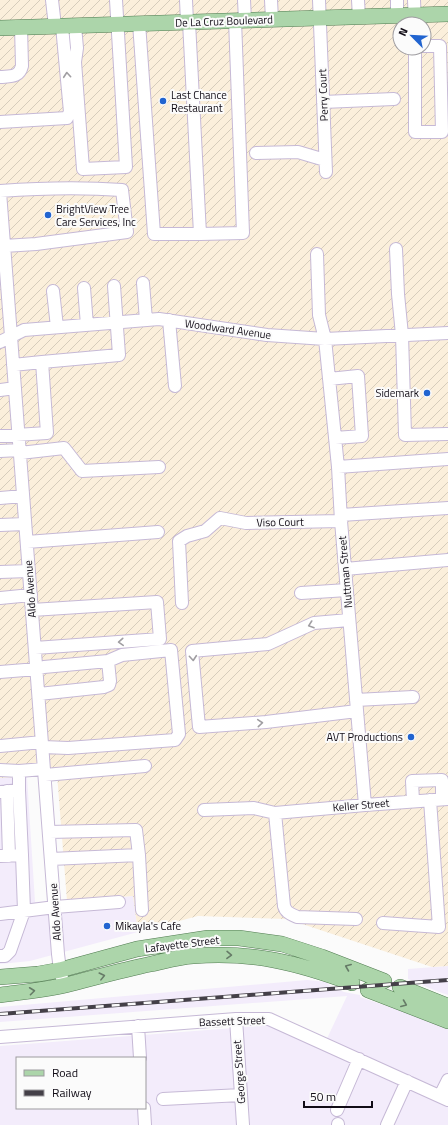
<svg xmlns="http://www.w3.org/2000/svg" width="448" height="1125" font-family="'Titillium Web',sans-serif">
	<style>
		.built { fill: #f3ecfb; fill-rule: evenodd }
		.industrial { fill: url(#industrial-furrows); fill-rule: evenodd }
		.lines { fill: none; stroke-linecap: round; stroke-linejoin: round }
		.minor-casing { stroke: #c6b9d6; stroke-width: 14 }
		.major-casing { stroke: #527c52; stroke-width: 16 }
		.minor { stroke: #fff; stroke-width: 12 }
		.major { stroke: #acd5aa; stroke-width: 15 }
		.rail-casing { stroke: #444048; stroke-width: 4 }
		.rail { stroke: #fbfbfb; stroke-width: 2.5; stroke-dasharray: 8; stroke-linecap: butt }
		.oneway { stroke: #a09ea2 }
		.oneway2 { stroke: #667b67 }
		.poi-dot { fill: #2164d0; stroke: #fbfbfb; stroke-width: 1.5 }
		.labels { text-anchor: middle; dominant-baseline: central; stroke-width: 4; stroke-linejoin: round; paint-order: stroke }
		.street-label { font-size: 11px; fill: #110c16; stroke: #fbfbfb }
		.poi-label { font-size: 11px; fill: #110c16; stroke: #fbfbfb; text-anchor: start }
	</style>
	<defs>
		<pattern id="industrial-furrows" width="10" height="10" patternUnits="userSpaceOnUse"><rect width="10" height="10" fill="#fbefdb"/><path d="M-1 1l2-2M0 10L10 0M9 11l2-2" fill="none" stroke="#d6ccbb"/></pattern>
	</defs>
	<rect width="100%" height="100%" fill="#fbfbfb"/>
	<path class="built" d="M27,777L35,902L67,901L133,896L138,932L30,961L0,964V778Z
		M448,966V995L439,992L422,985H425L408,979V969Z
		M307,980L327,982L329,985L344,992L360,995V997L448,1027V1125H0V1046L273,1025L323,1047L347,996L0,1022V1007ZM17,1058H145V1108H17Z"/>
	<path class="industrial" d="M0,0H448V966L432,967L287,919L198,916L138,932L133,896L67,901L57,774L0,778ZM400,24H424V48H400Z"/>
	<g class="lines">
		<defs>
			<path id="minor" d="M52,0L55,26
				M186,0L187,22
				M244,0L245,20
				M271,0L272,19
				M319,0L326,172
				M358,0L359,17
				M397,0V16
				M414,0L415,24
				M139,23L154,234H200L189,22
				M75,26L77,48L75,62L83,169L126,167L116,0
				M415,48V132H442L440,46H424
				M0,77C10,76 19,78 22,66L21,27
				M323,102L394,99
				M0,122L67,118L70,112L62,26
				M256,153L298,152L325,160
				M0,191C41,188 81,187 122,190L127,232L36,244L4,246
				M0,192L58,954L60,970L64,986
				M200,234L243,233L235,20
				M396,249L398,294L402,335L405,435L447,434
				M317,254L319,315L325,339L338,467L341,521L365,805
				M143,283L146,320
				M84,288L87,325
				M53,291L57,327
				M169,320L175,386
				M0,342L24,330L159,319L267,335L325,339L448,333
				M42,362L119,355L114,286
				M329,379L358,376L362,436L335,438
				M0,390L15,388
				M0,436L47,433L42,362L13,365
				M0,451L20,450
				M20,453L64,448L82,471L159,467
				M338,467L448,459
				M0,498L23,496
				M341,515L448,508
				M0,525L25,524
				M27,542L158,532
				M345,569L448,560
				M0,572L29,571
				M301,593L347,590
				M0,598L31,595
				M182,603L179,541L187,536L205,531L220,518L246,523L341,521
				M32,610L157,602L160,639L35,648
				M349,620L314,623L268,644L192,651L199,727L266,722L357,711
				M0,672L37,669L44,667L108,661L110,681L109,685L104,687L39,694
				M356,700L413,697
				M0,746L42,742
				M43,747L68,748L175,740L179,734L171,650L122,655L108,661
				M0,770L19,771
				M45,775L145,766
				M19,790L22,855
				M7,791L9,856
				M0,792L19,790V771L44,769
				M413,801L412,781L442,780V799
				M204,810L254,808L275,813L365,805L448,799
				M275,813L284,906C286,913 291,914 297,917L356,919
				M49,832L136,830L139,855L142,910
				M0,856L22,855L24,911L10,951L5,956H0
				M51,859L139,855
				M0,914L55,907L119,902
				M383,923L439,927L430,800
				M236,1019L243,1125
				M138,1026L140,1058
				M0,1037L236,1019H269L448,1100
				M440,1096L448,1080
				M163,1099L241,1095
				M144,1108L145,1125
				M337,1110L359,1059
				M338,1125V1124
				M387,1125L407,1081"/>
			<path id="major" d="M0,28L448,14
				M0,977L38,974L60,970L137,949L208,938H239L282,944L322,957L384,981
				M400,987L448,1006
				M368,990L448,1021
				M0,995C22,992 44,990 66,985C94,978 122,970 151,964C165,961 179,957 193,956C251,951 298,963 352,983"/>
		</defs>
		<use href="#minor" class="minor-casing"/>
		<use href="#major" class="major-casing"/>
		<use href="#minor" class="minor"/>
		<use href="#major" class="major"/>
		<defs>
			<path id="rail" d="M0,1014L448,980"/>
		</defs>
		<use href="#rail" class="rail-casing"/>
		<use href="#rail" class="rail"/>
	</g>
	<defs><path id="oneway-chevron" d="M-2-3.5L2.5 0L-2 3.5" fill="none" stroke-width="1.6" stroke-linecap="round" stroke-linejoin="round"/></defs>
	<g class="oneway">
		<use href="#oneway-chevron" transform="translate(67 75) rotate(-95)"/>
		<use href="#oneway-chevron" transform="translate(311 625) rotate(161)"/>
		<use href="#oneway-chevron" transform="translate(121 642) rotate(176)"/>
		<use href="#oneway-chevron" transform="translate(193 658) rotate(85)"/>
		<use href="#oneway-chevron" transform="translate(260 723) rotate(-5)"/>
	</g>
	<g class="oneway2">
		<use href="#oneway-chevron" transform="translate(229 955) rotate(1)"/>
		<use href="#oneway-chevron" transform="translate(348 967) rotate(-158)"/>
		<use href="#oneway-chevron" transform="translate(102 976) rotate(-14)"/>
		<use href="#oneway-chevron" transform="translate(32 991) rotate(-7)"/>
		<use href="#oneway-chevron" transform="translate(404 1004) rotate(22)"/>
	</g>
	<g class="poi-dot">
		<circle cx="163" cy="101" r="4"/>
		<circle cx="48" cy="215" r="4"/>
		<circle cx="427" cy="393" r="4"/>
		<circle cx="411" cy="737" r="4"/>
		<circle cx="107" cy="926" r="4"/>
	</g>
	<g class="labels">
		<g class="street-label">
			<text transform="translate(224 21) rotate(-2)">De La Cruz Boulevard</text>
			<text transform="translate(323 95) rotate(-92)">Perry Court</text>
			<text transform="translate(228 329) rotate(8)">Woodward Avenue</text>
			<text transform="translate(280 522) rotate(-1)">Viso Court</text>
			<text transform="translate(345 572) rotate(-95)">Nuttman Street</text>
			<text transform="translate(30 589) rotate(-94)">Aldo Avenue</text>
			<text transform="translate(361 805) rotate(-5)">Keller Street</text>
			<text transform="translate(55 912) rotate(-94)">Aldo Avenue</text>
			<text transform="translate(182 944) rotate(-7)">Lafayette Street</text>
			<text transform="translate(232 1021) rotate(-2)">Bassett Street</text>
			<text transform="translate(239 1072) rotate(-94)">George Street</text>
		</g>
		<g class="poi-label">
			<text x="171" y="95">Last Chance<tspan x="171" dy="13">Restaurant</tspan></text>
			<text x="56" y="209">BrightView Tree<tspan x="56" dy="13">Care Services, Inc</tspan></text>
			<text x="419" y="393" text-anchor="end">Sidemark</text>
			<text x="403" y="737" text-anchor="end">AVT Productions</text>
			<text x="115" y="926">Mikayla's Cafe</text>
		</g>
	</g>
	<rect x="16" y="1057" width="130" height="52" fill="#fbfbfb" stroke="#9d9b9f"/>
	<rect x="24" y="1070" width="20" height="6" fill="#acd5aa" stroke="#9d9b9f"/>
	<text x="52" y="1077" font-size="12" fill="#110c16">Road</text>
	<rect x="24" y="1090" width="20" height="6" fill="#444048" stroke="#9d9b9f"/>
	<text x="52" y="1097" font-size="12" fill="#110c16">Railway</text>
	<g transform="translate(412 36) rotate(294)"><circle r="19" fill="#fbfbfb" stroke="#9d9b9f"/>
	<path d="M0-3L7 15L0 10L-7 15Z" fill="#2164d0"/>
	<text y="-6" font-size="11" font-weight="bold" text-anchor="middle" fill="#110c16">N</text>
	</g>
	<path d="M304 1101v6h68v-6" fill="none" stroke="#110c16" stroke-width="2"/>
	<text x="310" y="1101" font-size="12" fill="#110c16" stroke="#fbfbfb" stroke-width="3" paint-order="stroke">50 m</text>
</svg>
